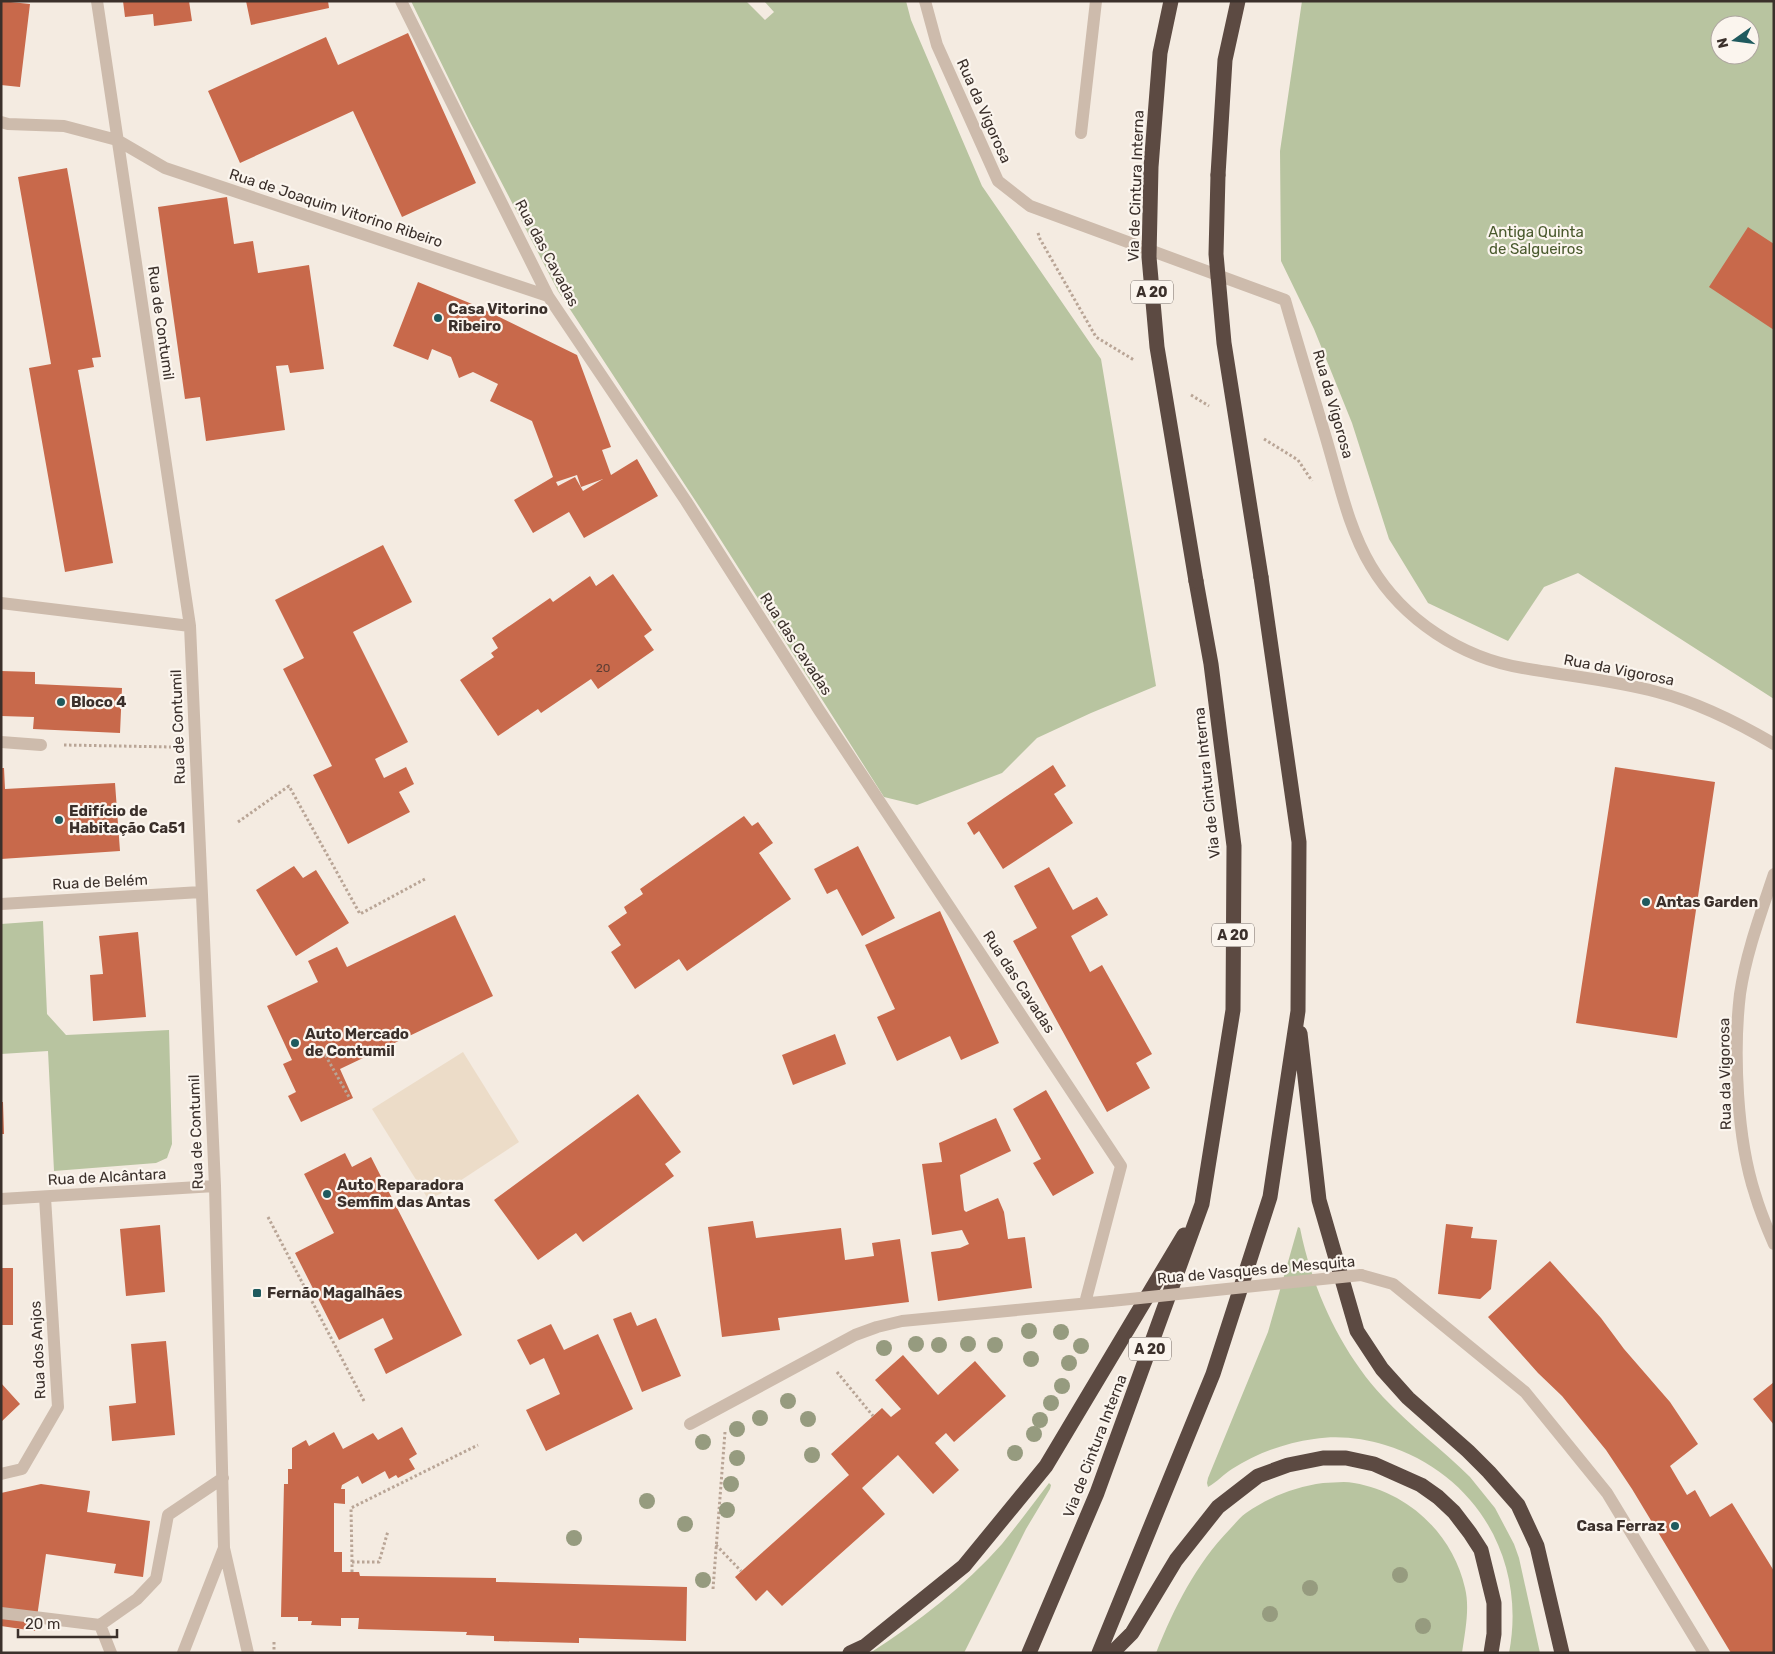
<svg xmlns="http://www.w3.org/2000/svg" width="1775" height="1654" font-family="Rubik,sans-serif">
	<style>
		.green { fill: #b8c4a0; fill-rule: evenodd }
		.plaza { fill: #ecdcc8 }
		.building { fill: #c8694b; fill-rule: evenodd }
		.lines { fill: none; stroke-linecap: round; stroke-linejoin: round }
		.path { stroke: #b9a596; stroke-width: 3; stroke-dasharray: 2.5 2.5; stroke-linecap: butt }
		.minor { stroke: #cdbbac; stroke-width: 12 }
		.highway { stroke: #5c4a42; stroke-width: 15 }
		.minor-bridge { stroke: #cdbbac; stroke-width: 12 }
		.highway-bridge { stroke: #5c4a42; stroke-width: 15 }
		.tree { fill: #969b7f }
		.poi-dot { fill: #1f5a5e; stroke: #fbf5ee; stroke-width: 2 }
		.labels { text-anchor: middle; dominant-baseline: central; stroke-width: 4.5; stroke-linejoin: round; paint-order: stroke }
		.number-label { font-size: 12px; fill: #5e3e33 }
		.shield { fill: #fbf5ee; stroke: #756b66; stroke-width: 1 }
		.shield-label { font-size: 14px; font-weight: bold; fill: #3b302b }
		.street-label { font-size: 15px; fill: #3b302b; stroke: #fbf5ee }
		.park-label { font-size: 15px; fill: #4a5a2e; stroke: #fbf5ee }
		.poi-label { font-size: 15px; font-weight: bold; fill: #3b302b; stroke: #fbf5ee; text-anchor: start }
	</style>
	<rect width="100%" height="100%" fill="#f4ebe1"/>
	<path class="green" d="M411,1H746L765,20L774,12L764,1H906L911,20L982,186L1101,359L1156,686L1091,713L1037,738L1002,773L917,805L884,797L710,523L558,291L469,120Z
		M1302,1H1774V699L1578,573L1544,587L1508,641L1428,603L1389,539L1352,423L1314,329L1281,261L1280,151ZM1720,25H1750V55H1720Z
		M43,921L47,1014L66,1035L169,1030L172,1144L167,1158L156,1163L54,1171L48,1051L1,1054V924Z
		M1298,1227L1300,1228C1312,1289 1341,1352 1383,1397C1410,1426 1442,1449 1470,1477L1495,1508L1514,1544L1519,1558L1540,1653H1509C1527,1560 1476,1473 1385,1445C1363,1438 1337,1435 1314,1439C1285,1443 1257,1453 1232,1469C1224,1474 1217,1482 1208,1487L1207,1483L1208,1478L1268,1332Z
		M1049,1483L1051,1485L1050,1489L1026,1529L964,1653H870C918,1622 964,1587 1002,1544C1018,1524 1033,1504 1049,1483Z
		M1323,1483C1333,1483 1344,1481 1354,1483C1408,1492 1453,1534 1465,1588C1470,1608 1465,1632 1462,1653H1156C1174,1608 1196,1564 1230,1529C1235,1524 1240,1517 1246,1513C1269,1497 1295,1487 1323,1483Z"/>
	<path class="plaza" d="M463,1052L519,1142L440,1194L428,1199L372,1109Z"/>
	<path class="building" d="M1,1L30,4L20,87L1,85Z
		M123,1H189L192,21L154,26L153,14L125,17Z
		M246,1H328L329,8L251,25Z
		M408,33L476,183L402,217L353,111L240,163L208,91L326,37L338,65Z
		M67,168L101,357L92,358L94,367L78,370L113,563L65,572L29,368L51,364L18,177Z
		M227,197L234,244L253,241L258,273L309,265L324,369L290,373L288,365L276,366L285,430L206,441L200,397L185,399L158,207Z
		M1748,227L1774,244V330L1709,287Z
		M418,282L477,306L577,355L611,447L602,450L611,475L637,459L658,496L584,538L569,512L533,533L514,500L553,477L532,421L490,401L498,384L473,372L459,378L451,357L432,349L428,360L393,346ZM577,475L581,487L603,479L583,491L575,477L558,486L556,482Z
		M383,545L412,602L353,632L408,742L375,759L384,778L406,767L414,784L399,792L410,812L348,844L313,775L332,766L283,669L304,658L275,600Z
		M613,574L652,630L644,636L654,650L598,689L591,679L541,713L538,709L498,736L460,680L494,657L491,653L498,648L492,638L550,598L553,602L590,576L596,586Z
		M1,671L35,672V684L122,688L120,733L33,729L34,717L1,716Z
		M1053,765L1066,786L1054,794L1073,823L1003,869L979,831L974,835L967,823Z
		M1615,767L1715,782L1677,1038L1576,1023Z
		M1,768H4L5,789L115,783L120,851L1,859Z
		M744,816L752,826L758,822L773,843L759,853L791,899L687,971L679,959L635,989L611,952L621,945L608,926L627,913L624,907L643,894L640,889Z
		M858,846L895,918L862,936L837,889L827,894L814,869Z
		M294,866L303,878L316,870L349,923L296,956L256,890Z
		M1049,867L1073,910L1097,897L1108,915L1071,936L1090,972L1102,965L1152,1054L1136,1063L1150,1088L1107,1112L1013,941L1037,928L1014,886Z
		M940,911L999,1043L961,1060L950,1036L897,1061L877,1017L895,1009L865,945Z
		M455,915L493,996L340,1069L353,1098L301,1122L288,1096L296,1092L283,1064L292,1060L267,1006L318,982L308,961L337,947L347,967Z
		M138,932L146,1017L93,1021L90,975L103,974L99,936Z
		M835,1034L846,1064L793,1085L782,1055Z
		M1046,1090L1094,1173L1053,1196L1033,1163L1041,1159L1013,1109Z
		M638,1094L681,1152L665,1164L674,1176L583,1242L576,1233L538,1260L494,1200Z
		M1,1102H3L4,1134H1Z
		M996,1118L1011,1151L960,1175L964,1210L966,1212L998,1198L1004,1212L1008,1239L1025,1237L1032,1288L938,1301L931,1252L960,1248L969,1244L962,1230L932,1235L922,1164L942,1162L939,1143Z
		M345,1153L352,1167L371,1157L462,1335L386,1374L374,1349L393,1339L383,1318L339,1340L295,1253L334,1233L304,1174Z
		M753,1221L756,1238L841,1228L845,1260L874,1256L872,1243L900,1239L909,1302L778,1318L780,1330L722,1337L708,1227Z
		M1446,1224L1473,1227L1471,1238L1497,1240L1491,1289L1480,1299L1438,1294Z
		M160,1225L165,1292L126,1296L120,1229Z
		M1550,1261L1601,1318L1624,1349L1670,1402L1698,1444L1670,1466L1687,1495L1695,1490L1710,1517L1732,1503L1774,1571V1653H1731L1632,1489L1606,1450L1562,1396L1538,1373L1488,1317Z
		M1,1268H13V1325H1Z
		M631,1312L637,1326L656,1318L681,1376L642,1392L613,1319Z
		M551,1324L564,1350L598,1334L633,1409L546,1451L526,1410L560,1394L544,1358L530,1365L517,1340Z
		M166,1341L175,1435L112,1441L109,1406L136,1403L131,1344Z
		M903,1355L938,1395L975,1361L1006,1396L954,1442L946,1433L935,1443L959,1470L933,1494L898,1455L862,1488L885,1514L782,1606L767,1590L756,1601L735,1577L849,1475L831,1454L882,1408L891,1417L901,1409L875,1380Z
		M1774,1382V1425L1753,1399Z
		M1,1383L20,1404L1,1422Z
		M402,1427L417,1454L409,1459L415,1469L398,1478L396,1475L389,1479L385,1471L362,1484L358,1476L342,1485L341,1489H345V1504L334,1503V1552H342V1572H359L360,1576L496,1578V1582L687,1587L686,1641L579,1638V1643L494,1641V1636L466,1635L467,1632L358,1629L359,1618H341V1626L311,1625L312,1621H298V1617H281L284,1484H288V1469H292V1448L306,1440L309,1446L334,1432L343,1449L373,1433L378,1440Z
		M41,1484L90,1491L87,1512L150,1521L143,1577L114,1573L116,1564L46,1554L35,1631L1,1626V1493Z"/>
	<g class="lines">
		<path class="path" d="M1038,233L1040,239L1096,337L1134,360
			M1191,395L1209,406
			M1264,439L1298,460L1312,481
			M64,745L173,747
			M238,822L289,786L360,914L425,879
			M323,1051L349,1097
			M268,1217L364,1401
			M837,1372L873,1416
			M716,1545L741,1571
			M352,1562L351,1508L478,1445
			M352,1572V1562H379L388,1531
			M713,1589L725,1432
			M274,1642V1653"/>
		<path class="minor" d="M97,1L190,626L215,1186L224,1548L248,1653
			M401,1L548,296L686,501L819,710L1121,1166L1085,1303
			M925,1L937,45L998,181L1030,206L1285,300C1299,349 1314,397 1328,445C1340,486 1349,529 1371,566C1403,620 1462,658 1523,668C1567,676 1613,680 1657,692C1699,703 1737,722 1774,744
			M1,122L8,124L64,126L117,140L165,168L548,296
			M1081,133L1096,1
			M1,603L190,626
			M1,742L41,745
			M1774,874C1761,913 1746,953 1740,994C1733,1053 1737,1139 1755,1194C1760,1211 1767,1228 1774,1244
			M1,904L201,892
			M1,1199L215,1186
			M1361,1275L1393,1284L1525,1392L1607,1493L1704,1653
			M690,1424L855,1335L877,1327L902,1321L1111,1301
			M1,1474L22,1469L58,1407L45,1197
			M1,1613L100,1625L111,1653
			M100,1625L137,1599L156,1579L168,1515L223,1478
			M183,1653L224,1548"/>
		<path class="highway" d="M1218,175L1225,60L1238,1
			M1300,1033L1319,1200L1357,1331L1382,1369L1408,1398L1468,1451L1489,1472L1518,1505L1537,1546L1562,1653
			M850,1653L865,1646L964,1566L1046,1466L1184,1235
			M1029,1653L1097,1493L1202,1204L1233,1010L1234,846L1211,664L1196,581
			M1099,1653L1213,1374L1270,1197L1298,1011L1299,842L1261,577
			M1112,1653L1132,1633L1176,1560L1218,1507L1258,1476L1288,1465L1323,1458H1346L1374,1464L1421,1485L1438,1497L1454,1512L1470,1533L1481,1550L1494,1603V1634L1491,1653"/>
		<path class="minor-bridge" d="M1111,1301L1361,1275"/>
		<path class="highway-bridge" d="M1171,1L1160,53L1151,167L1149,257L1157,347L1196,581
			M1218,175L1216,254L1224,343L1261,577"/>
	</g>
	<g class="tree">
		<circle cx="1029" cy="1331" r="8"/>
		<circle cx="1061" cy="1332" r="8"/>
		<circle cx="916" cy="1344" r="8"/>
		<circle cx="968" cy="1344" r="8"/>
		<circle cx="939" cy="1345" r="8"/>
		<circle cx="995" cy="1345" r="8"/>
		<circle cx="1081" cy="1346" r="8"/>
		<circle cx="884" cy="1348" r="8"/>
		<circle cx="1031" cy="1359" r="8"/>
		<circle cx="1069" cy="1363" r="8"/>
		<circle cx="1062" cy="1386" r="8"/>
		<circle cx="788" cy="1401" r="8"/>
		<circle cx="1051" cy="1403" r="8"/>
		<circle cx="760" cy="1418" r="8"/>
		<circle cx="808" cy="1419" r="8"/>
		<circle cx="1040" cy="1420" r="8"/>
		<circle cx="737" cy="1429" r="8"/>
		<circle cx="1034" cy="1434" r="8"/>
		<circle cx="703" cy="1442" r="8"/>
		<circle cx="1015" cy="1453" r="8"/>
		<circle cx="812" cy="1455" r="8"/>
		<circle cx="737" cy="1458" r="8"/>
		<circle cx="731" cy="1484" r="8"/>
		<circle cx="647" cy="1501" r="8"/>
		<circle cx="727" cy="1510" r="8"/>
		<circle cx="685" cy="1524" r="8"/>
		<circle cx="574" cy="1538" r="8"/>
		<circle cx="1400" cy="1575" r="8"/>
		<circle cx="703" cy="1580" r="8"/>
		<circle cx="1310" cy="1588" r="8"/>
		<circle cx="1270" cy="1614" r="8"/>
		<circle cx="1423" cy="1626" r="8"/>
	</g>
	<g class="poi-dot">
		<circle cx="438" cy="318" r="5"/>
		<circle cx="61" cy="702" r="5"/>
		<circle cx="59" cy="820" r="5"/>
		<circle cx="1646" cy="902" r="5"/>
		<circle cx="295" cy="1043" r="5"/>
		<circle cx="327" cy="1194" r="5"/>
		<rect x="252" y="1288" width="10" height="10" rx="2.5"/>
		<circle cx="1675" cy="1526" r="5"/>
	</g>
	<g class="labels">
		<g class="number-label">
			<text x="603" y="668">20</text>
		</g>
		<g class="shield">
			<rect x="1131" y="280.5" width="42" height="23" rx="4"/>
			<rect x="1212" y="923.5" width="42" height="23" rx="4"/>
			<rect x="1129" y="1337.5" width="42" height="23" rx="4"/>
		</g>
		<g class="shield-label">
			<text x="1152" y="292">A 20</text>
			<text x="1233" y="935">A 20</text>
			<text x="1150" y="1349">A 20</text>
		</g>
		<g class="street-label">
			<text transform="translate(984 111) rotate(66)">Rua da Vigorosa</text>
			<text transform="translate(1136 186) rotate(-88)">Via de Cintura Interna</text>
			<text transform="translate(336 208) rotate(18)">Rua de Joaquim Vitorino Ribeiro</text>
			<text transform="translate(547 253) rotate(62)">Rua das Cavadas</text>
			<text transform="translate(161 323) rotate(82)">Rua de Contumil</text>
			<text transform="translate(1333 404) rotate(74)">Rua da Vigorosa</text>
			<text transform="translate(796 644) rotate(57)">Rua das Cavadas</text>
			<text transform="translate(1619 670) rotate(11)">Rua da Vigorosa</text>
			<text transform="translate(178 727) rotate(-92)">Rua de Contumil</text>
			<text transform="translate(1207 783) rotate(-96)">Via de Cintura Interna</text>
			<text transform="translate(100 882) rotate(-3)">Rua de Belém</text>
			<text transform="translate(1019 982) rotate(57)">Rua das Cavadas</text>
			<text transform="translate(1725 1074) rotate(-91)">Rua da Vigorosa</text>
			<text transform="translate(196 1132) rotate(-92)">Rua de Contumil</text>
			<text transform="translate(107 1177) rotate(-3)">Rua de Alcântara</text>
			<text transform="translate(1256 1270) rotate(-5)">Rua de Vasques de Mesquita</text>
			<text transform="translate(38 1350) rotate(-93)">Rua dos Anjos</text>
			<text transform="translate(1095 1446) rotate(-69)">Via de Cintura Interna</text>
		</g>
		<g class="park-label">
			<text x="1536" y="232">Antiga Quinta<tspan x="1536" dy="17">de Salgueiros</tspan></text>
		</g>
		<g class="poi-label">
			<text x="448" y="309">Casa Vitorino<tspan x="448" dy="17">Ribeiro</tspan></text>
			<text x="71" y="702">Bloco 4</text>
			<text x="69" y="811">Edifício de<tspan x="69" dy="17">Habitação Ca51</tspan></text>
			<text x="1656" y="902">Antas Garden</text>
			<text x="305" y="1034">Auto Mercado<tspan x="305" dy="17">de Contumil</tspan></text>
			<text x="337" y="1185">Auto Reparadora<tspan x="337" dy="17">Semfim das Antas</tspan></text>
			<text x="267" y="1293">Fernão Magalhães</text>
			<text x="1665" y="1526" text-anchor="end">Casa Ferraz</text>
		</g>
	</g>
	<rect width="1775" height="1654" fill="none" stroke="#3b302b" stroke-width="5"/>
	<g transform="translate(1735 40) rotate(256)"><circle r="24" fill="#fbf5ee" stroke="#aea6a0"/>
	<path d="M0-4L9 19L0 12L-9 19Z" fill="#1f5a5e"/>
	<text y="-8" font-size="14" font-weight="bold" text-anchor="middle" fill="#3b302b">N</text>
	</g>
	<path d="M18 1629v8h99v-8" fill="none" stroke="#3b302b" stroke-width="2.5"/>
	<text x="25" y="1629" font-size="15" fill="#3b302b" stroke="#fbf5ee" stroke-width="4" paint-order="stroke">20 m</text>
</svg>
